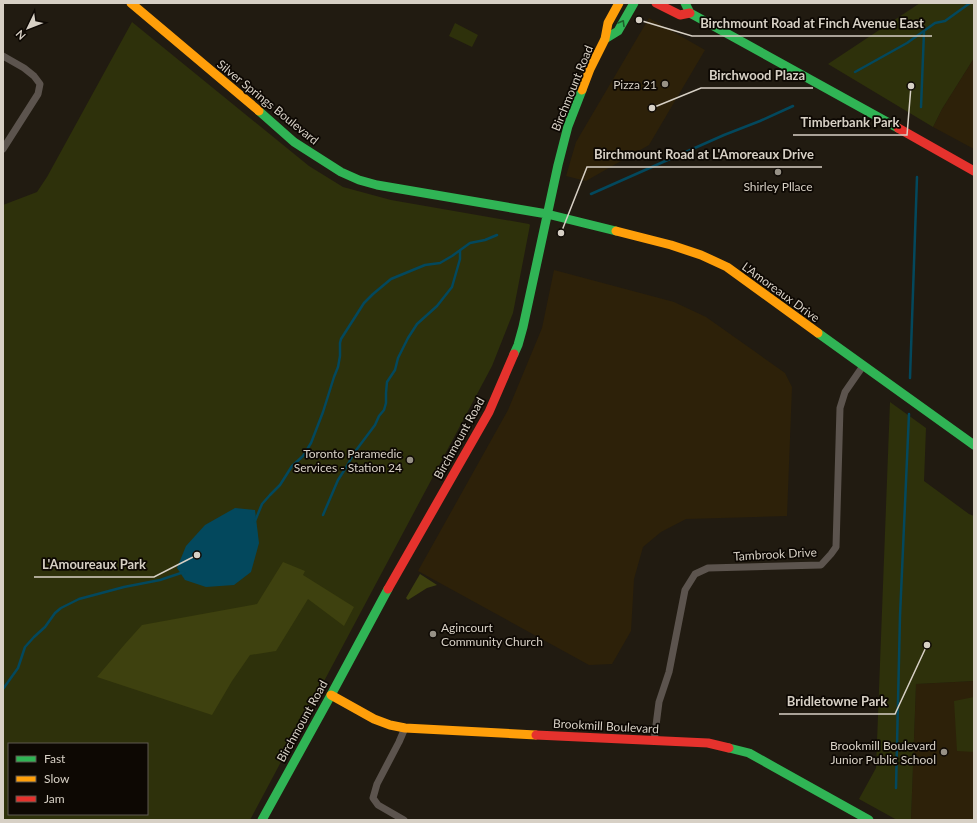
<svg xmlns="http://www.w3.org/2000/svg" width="977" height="823" font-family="Lato,sans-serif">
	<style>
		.built { fill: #2d2109 }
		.green { fill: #2e310b; fill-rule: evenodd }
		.forest { fill: #3e410f }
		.water { fill: #03485d }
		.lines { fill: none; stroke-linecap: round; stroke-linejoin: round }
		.stream { stroke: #03485d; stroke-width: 2.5 }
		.street { stroke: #5c544e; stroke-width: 7 }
		.fast { stroke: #30b455; stroke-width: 9 }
		.slow { stroke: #ff9f0a; stroke-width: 9 }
		.jam { stroke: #e5322d; stroke-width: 9 }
		.oneway { stroke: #1e5e2c }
		.poi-dot { fill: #979186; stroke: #0d0803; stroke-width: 1.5 }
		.labels { text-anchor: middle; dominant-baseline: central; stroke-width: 3.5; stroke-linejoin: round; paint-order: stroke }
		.poi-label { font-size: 12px; fill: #d7d0c5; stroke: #0d0803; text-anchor: end }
		.street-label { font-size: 12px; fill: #d7d0c5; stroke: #0d0803 }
		.leader { fill: none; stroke: #d7d0c5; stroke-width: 1.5 }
		.callout-dot { fill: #d7d0c5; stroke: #0d0803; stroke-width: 1.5 }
		.callout-label { font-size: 13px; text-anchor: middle; font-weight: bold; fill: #d7d0c5; stroke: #0d0803; stroke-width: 3.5; stroke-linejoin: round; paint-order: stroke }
	</style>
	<rect width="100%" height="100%" fill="#211b11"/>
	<path class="built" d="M649,18L705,50L649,145L586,181L566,176L576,142Z
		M974,58V149L933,127L942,109Z
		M554,270L674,302L706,317L785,373L792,387L787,516L686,519L661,532L643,547L634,579L631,631L612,664L589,665L418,571L508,410L542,328Z
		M974,681V820H911L916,684Z"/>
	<path class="green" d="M920,3H974V58L942,109L933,127L828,64Z
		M132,22L309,166L343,187L391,200L529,224L530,225L513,313L492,366L250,820H3V205L37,192L47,177ZM9,744H147V814H9Z
		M455,23L478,35L472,47L449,36Z
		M890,402L926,428L924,481L969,514L974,516V681L916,684L911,820H897L859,799L876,768Z
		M974,697V752L957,751L954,701Z"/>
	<path class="forest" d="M283,562L305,571L303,575L354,607L344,626L308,599L276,651L250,655L232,681L212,715L97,677L125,644L142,625L257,604Z
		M420,574L437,585L427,588L408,600L406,598Z"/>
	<path class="water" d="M235,508L255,510L259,543L251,572L234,585L206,587L185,580L177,568L186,546L205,525Z"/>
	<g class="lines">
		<path class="stream" d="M855,72L907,43L935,23L945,21L970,3
			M921,107L924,32
			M591,194L724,135L760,121L793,106
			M910,378L917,177
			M323,515L338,480L347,466L354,453L375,425L379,416L384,410L386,403V393L387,382L395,370L398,358L408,338L417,324L437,306L452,287L460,259V250
			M255,521L262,504L270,495L280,485L292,466L303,456L311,443L323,412L334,377L338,367L340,356V343L341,339L364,303L373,294L391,279L425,265L440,263L452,256L470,243L485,240L497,235
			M3,689L18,668L25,647L34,637L45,627L55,613L61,608L79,599L124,587L160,580L181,573H184
			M896,788L900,616L909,414"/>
		<path class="street" d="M3,56L24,68L34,76L40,84L38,94L3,149
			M654,741L659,702L669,672L685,590L695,574L708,568L821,565L831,554L836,547L840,408L845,392L863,366
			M404,820L378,805L373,798L377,784L399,742L405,728"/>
		<path class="fast" d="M685,3L690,13L898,128
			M605,39L618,31L634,3
			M259,111L294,142L341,172L359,180L377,185L547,214L616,231
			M818,333L974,445
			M514,354L518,345L523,327L558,165L568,126L582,90
			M729,748L749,753L869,820
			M262,820L331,695L388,589"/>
		<path class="slow" d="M131,3L259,111
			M582,90L590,69L605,39L608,23L619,3
			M616,231L671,245L701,255L727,267L818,333
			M331,695L374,719L390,725L405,728L536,735"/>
		<path class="jam" d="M656,3L680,15L690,13
			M898,128L974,171
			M388,589L489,412L514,354
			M536,735L708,743L729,748"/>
	</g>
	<defs><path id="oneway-chevron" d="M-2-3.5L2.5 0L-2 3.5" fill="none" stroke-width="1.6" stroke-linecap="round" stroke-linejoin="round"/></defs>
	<use class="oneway" href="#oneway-chevron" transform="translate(622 23) rotate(-59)"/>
	<g class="poi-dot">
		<circle cx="665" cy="84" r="4"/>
		<circle cx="778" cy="172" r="4"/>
		<circle cx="410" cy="460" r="4"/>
		<circle cx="433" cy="634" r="4"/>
		<circle cx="944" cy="752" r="4"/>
	</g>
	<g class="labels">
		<g class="poi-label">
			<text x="657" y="84">Pizza 21</text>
			<text x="778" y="186" text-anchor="middle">Shirley Pllace</text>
			<text x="402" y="453">Toronto Paramedic<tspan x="402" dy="14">Services - Station 24</tspan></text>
			<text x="441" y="627" text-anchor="start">Agincourt<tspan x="441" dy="14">Community Church</tspan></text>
			<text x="936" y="745">Brookmill Boulevard<tspan x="936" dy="14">Junior Public School</tspan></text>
		</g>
		<g class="street-label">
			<text transform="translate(572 88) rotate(-68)">Birchmount Road</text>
			<text transform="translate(268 102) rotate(39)">Silver Springs Boulevard</text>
			<text transform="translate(781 292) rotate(36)">L'Amoreaux Drive</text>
			<text transform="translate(459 438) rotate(-61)">Birchmount Road</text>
			<text transform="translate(775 554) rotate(-3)">Tambrook Drive</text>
			<text transform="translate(302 721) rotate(-61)">Birchmount Road</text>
			<text transform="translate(606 726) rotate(3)">Brookmill Boulevard</text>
		</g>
	</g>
	<path class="leader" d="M639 20L692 36H932M652 108L701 88H813M911 86L907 135H793M561 233L587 167H822M197 555L154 577H34M927 645L895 714H779"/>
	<g class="callout-dot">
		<circle cx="639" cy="20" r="4"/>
		<circle cx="652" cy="108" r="4"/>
		<circle cx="911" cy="86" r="4"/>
		<circle cx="561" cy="233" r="4"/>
		<circle cx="197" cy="555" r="4"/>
		<circle cx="927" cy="645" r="4"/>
	</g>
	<g class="callout-label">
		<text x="812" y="28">Birchmount Road at Finch Avenue East</text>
		<text x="757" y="80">Birchwood Plaza</text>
		<text x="850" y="127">Timberbank Park</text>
		<text x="704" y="159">Birchmount Road at L'Amoreaux Drive</text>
		<text x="94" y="569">L'Amoureaux Park</text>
		<text x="837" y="706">Bridletowne Park</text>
	</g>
	<rect width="977" height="823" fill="none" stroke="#d7d0c5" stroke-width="8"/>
	<rect x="8" y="743" width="140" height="72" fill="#0d0803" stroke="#5e5851"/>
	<rect x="16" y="756" width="20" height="6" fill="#30b455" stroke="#5e5851"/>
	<text x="44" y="763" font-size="12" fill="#d7d0c5">Fast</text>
	<rect x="16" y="776" width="20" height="6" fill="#ff9f0a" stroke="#5e5851"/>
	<text x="44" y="783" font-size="12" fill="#d7d0c5">Slow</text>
	<rect x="16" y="796" width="20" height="6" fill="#e5322d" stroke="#5e5851"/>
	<text x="44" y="803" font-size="12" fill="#d7d0c5">Jam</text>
	<g transform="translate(28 28) rotate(227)" stroke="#0d0803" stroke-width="3" paint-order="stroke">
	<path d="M0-3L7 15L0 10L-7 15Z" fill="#d7d0c5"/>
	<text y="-6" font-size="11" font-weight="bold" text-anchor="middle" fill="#d7d0c5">N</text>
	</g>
</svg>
